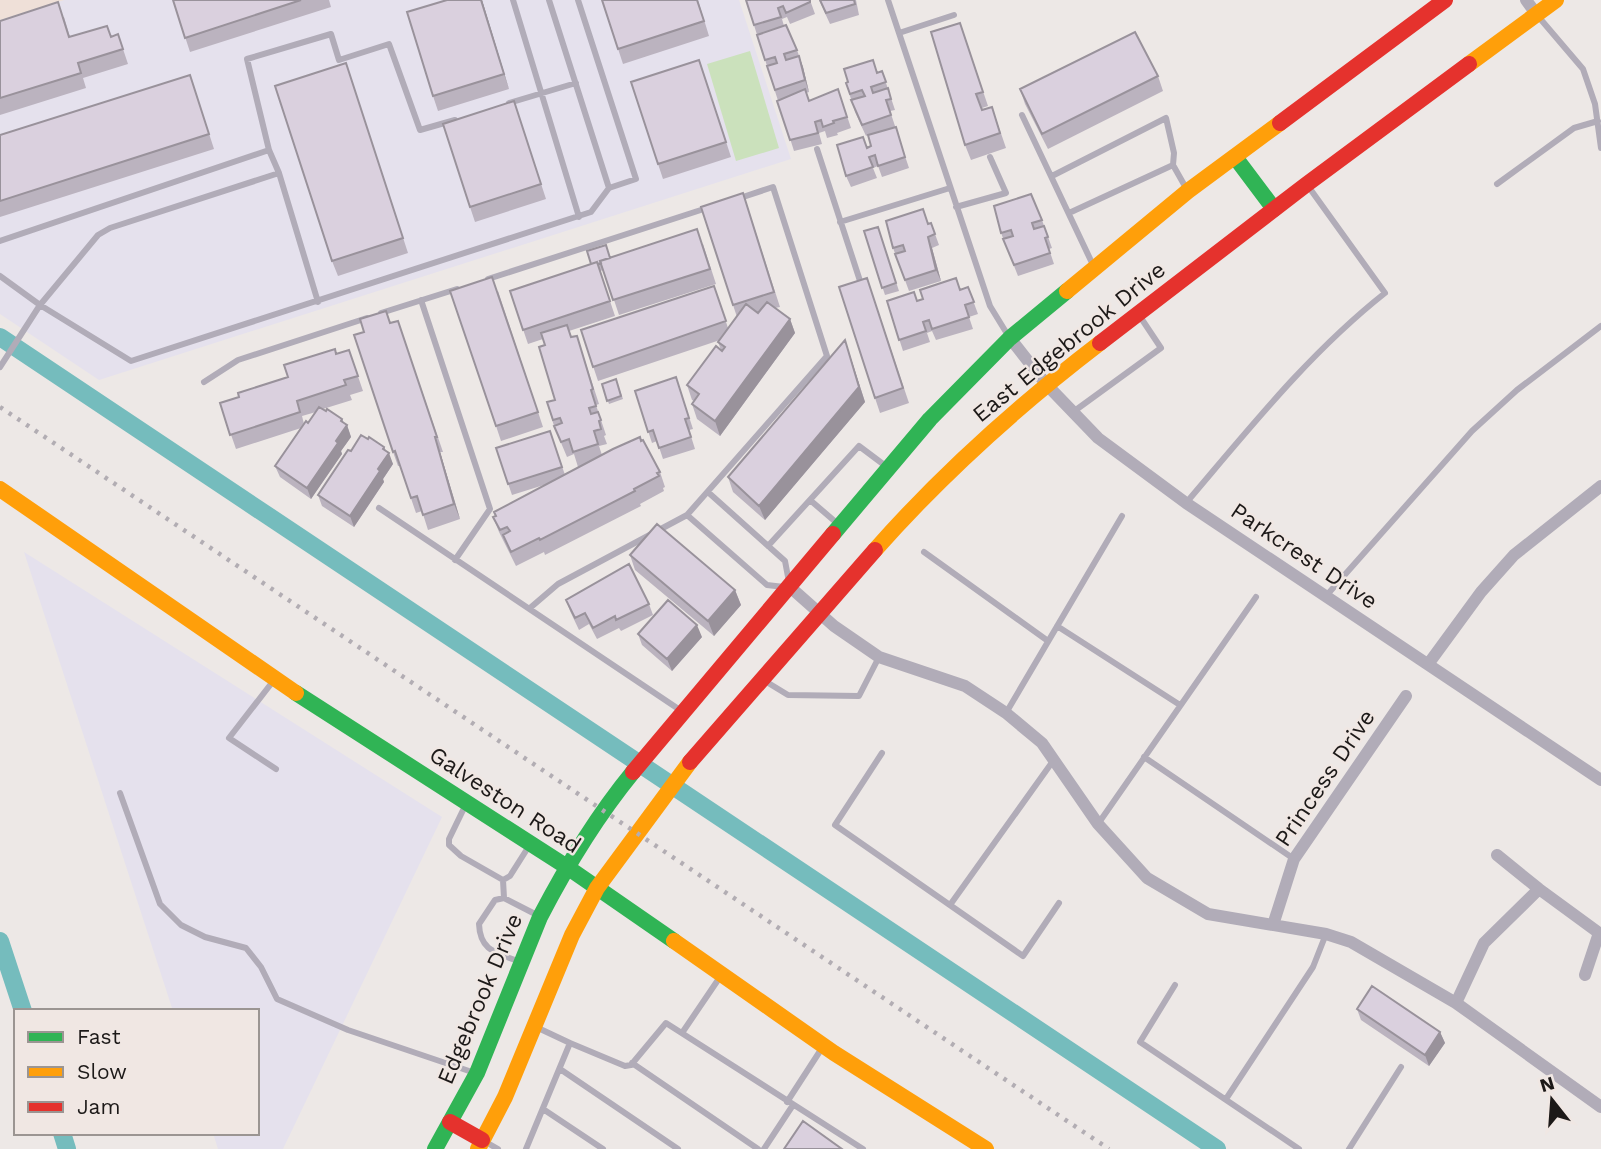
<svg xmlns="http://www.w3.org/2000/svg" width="1601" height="1149" font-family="'Work Sans',sans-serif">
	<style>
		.industrial { fill: #e5e1ed }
		.education { fill: #efe0d8 }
		.pitch { fill: #cbe1bc }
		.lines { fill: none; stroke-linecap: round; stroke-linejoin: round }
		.canal { stroke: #75bcbd; stroke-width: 18 }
		.lane { stroke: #b1acb8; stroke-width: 6 }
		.street { stroke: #b1acb8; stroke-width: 12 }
		.fast { stroke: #30b455; stroke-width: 16 }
		.slow { stroke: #ff9f0a; stroke-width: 16 }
		.jam { stroke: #e5322d; stroke-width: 16 }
		.rail { stroke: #b2adb3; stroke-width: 4.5; stroke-dasharray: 3.5 7; stroke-linecap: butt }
		.wall { fill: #bbb3bf; fill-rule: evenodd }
		.shaded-wall { fill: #99929b }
		.building { fill: #dad0de; stroke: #99929b; stroke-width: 2 }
		.labels { text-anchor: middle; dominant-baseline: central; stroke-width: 5; stroke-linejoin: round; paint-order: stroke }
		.street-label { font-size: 23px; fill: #1c1918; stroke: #f0e7e3 }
	</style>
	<rect width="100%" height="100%" fill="#ede8e6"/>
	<path class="industrial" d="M64,0H739L791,159L99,380L0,314V20Z
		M24,552L442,817L283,1149H218L213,1133H257V1011H173Z"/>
	<path class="education" d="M0,0H64L0,20Z"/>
	<path class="pitch" d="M750,51L779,148L736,161L707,64Z"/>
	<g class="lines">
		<path class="canal" d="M0,337L1217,1149
			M0,941L23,1011
			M62,1133L67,1149"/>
		<path class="lane" d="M513,0L579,217
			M578,0L636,179L609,188
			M888,0L990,306L1009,337
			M1537,15L1583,69L1595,104L1601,148
			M899,33L954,15
			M509,103L576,83
			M1022,115L1093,265
			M817,149L862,287
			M1052,176L1166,118L1174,153L1173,165
			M1497,184L1574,128L1598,121
			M956,207L1006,193L990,157
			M1069,213L1173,165L1186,188
			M840,222L950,188
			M0,241L269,150
			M0,276L40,305L131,361L591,212L609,188L549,0
			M488,279L707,208
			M421,300L490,509L455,560
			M318,302L279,173L269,150L247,59L331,34L339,60L389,44L420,130L455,120
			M381,313L457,289
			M0,367L40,305L98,235L110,228L279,173
			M204,382L238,360L367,318
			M1073,412L1161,348L1139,315
			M709,493L785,561L789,582
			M810,500L838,524
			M1186,503C1249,429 1309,353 1385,293L1308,186
			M379,508L680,710
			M687,515L767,585L784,587
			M768,546L859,446L887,467
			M924,552L1048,641
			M1326,596L1472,431L1517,390L1601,326
			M530,608L558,584L687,515L827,356L773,187L737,199
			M1057,626L1180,705
			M274,680L229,738L276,769
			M765,681L788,695L859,696L879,657
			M1006,713L1122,516
			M882,753L835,825L1023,956L1059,903
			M1144,757L1294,859
			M120,793L160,904L181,925L205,937L246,948L261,967L277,999L348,1030L475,1073
			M466,804L449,839V845L461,856L503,880L510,876L529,846
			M1098,824L1256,597
			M503,880L504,898
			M950,905L1053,761
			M520,962C498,953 480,952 479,924L495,900L504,898L539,916
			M1175,985L1140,1042L1299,1149
			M682,1033L720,977
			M570,1043L625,1066L631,1065L666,1023L863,1149
			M632,1063L758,1149
			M560,1069L678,1149
			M1226,1099L1313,967L1326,934
			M787,1102L822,1048
			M543,1109L603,1149
			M484,1141L498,1149
			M526,1149L570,1043L536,1027
			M764,1149L793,1105
			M1349,1149L1401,1067"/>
		<path class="street" d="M1526,0L1537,15
			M1010,338L1046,384L1098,438L1186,503L1601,780
			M790,587L834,626L879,657L965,686L1006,713L1042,743L1098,824L1147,878L1208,914L1326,934L1351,942L1456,1003L1601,1107
			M1429,663L1481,592L1514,555L1601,486
			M1497,855L1539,889L1599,933L1585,975
			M1273,925L1294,859L1406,696
			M1456,1003L1484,943L1539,889"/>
		<path class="fast" d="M1235,157L1274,209
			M833,534L930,419L1010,338L1067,291
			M296,693L567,867L674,941
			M435,1149L477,1073L540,917C566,867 597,816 633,772"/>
		<path class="slow" d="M1469,64L1556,0
			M1067,291L1188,191L1280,123
			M0,489L296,693
			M875,550C943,473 1019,405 1100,343
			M674,941L834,1053L986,1149
			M478,1149L505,1097L572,935L597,888L690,762"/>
		<path class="jam" d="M1280,123L1445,0
			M1100,343L1307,184L1469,64
			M690,762L875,550
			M633,772L833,534
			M450,1122L482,1140"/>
		<path class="rail" d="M0,407L1109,1149"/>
	</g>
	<path class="wall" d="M173,0H329L331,7L190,52Z
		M447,0H482L509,89L438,111L433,96Z
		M602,0H698L709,36L623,64Z
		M746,0H810L815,14L790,24L787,17L782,19L784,26L797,50L803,67L809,92L806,93L809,101L838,89L851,128L837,133L838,135L827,138L825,131L819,133L822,144L794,151Z
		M819,0H856L859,15L830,24Z
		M64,17L70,37H111L118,34L128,64L83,78L86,88L0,115V21Z
		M960,23L988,106L982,108V110L992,107L1006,148L971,160L965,145Z
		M346,63L408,253L338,276L332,261Z
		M882,71L895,110L890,111L909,168L882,177L878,166L873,168L877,178L851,187L846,176L867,148L871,146L868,135L866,136L855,112L846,83Z
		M704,74L731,157L663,179L658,164Z
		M1158,76L1163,91L1048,149L1025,104L1020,89Z
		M195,90L214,149L0,217V135Z
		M514,101L546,199L475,222L470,207Z
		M748,208L780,307L775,308L790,319L795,333L720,436L697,419L692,404L694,401L692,400L687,385L721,350L718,342L720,340L598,381L581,330L714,286L728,328L737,317L733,305Z
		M1042,220L1052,248L1049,249L1054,264L1018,276L1001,233Z
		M931,223L939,245L932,248L941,281L909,291L893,248Z
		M878,227L899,291L885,295L864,231Z
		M703,244L716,284L619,315L604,270L600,271L615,316L569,331L571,337L577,336L599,404L596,405L606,435L604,436L607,444L599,446L602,455L660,472L665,487L663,488L664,491L640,504L641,506L545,555L544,552L516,566L499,532L493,517L547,484L512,495L496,448L550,431L565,475L583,465L578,467L574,454L567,457L554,426L547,402L555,400L543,339L528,344L510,291L611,258Z
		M867,278L909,403L880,413L875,398Z
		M968,287L978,314L969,317L973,329L936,340L932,331L927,333L930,342L903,351L887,301H917Z
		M498,291L543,427L501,441L496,426Z
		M398,321L443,452H440L460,519L428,530L422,511L416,513L400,466H398L393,452L390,323Z
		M845,340L865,402L765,520L733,492L728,477Z
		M349,350L363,391L350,395L352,400L323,409L342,419L344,423L347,425L351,437L341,451L342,454L311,499L280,477L275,466L301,428L236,449L220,403L239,397L288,377L336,354ZM316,412L308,423L304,424L302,416Z
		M676,377L693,429L689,430L695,449L663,459L657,441L652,443L635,391Z
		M616,379L623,399L609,404L602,384Z
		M368,439L384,447L393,464L383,479L384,482L354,527L322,506L318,495L351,451Z
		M630,555L735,590L741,605L714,636L635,570Z
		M566,600L649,604L653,615L621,631L619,628L597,639L589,624L579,630L570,611Z
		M638,634L702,637L672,671L642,645Z
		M1357,1009L1440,1032L1445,1043L1429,1066L1361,1020Z"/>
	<path class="shaded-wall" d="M481,0H482L509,89L504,74Z
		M799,56L803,67L809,92L805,80Z
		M928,237L932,248L941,281L936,270Z
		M790,319L795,333L720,436L715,421Z
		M845,340L865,402L765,520L759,506Z
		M342,419L345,428L347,425L351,437L341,451L342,454L311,499L307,488L336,441Z
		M435,437L440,452L460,519L454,504Z
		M384,447L387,455L389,453L393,464L383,479L384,482L354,527L350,516L378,469L383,449Z
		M735,590L741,605L714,636L708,621Z
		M697,625L702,637L672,671L667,659Z
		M1440,1032L1445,1043L1429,1066L1425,1055Z"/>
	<path class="building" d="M173,0H301L185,38Z
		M447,0H481L504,74L433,96L407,12Z
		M602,0H697L704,21L618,49Z
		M746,0H810V2L786,13L783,6L778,8L781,17L754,25Z
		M820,0H854L855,4L826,13Z
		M58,2L69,37L107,26L111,37L118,34L123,49L78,63L81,73L0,98V21Z
		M960,23L983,92L976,94L982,110L992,107L1000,133L965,145L931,32Z
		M786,25L797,50L784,54L786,60L799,56L805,80L775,90L767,66L777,63L775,57L765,60L757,35Z
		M1135,32L1158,76L1042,134L1020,89Z
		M699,60L726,142L658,164L631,82Z
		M873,60L877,73L882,71L886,82L871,87L873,93L888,88L891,99L886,100L891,115L862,125L851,100L865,96L862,90L850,94L846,83L848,82L844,69Z
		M346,63L403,238L332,261L275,86Z
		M190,75L209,134L0,201V135Z
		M805,89L809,101L838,89L847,117L833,121L834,123L823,127L821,120L815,122L818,133L790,140L777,101Z
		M514,101L541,184L470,207L443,124Z
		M896,127L905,157L878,166L875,155L869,157L873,167L846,176L837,145L863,137L867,148L871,146L868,135Z
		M743,193L774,292L733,305L701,207Z
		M1031,194L1042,220L1032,223L1034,229L1044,226L1048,237L1045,238L1050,253L1014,265L1003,239L1013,236L1011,230L1001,233L994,206Z
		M923,209L928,224L931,223L935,234L928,237L936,270L905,280L895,254L905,251L903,245L893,248L886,221Z
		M878,227L896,283L882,288L864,231Z
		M697,229L710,269L613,300L600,261Z
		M606,245L610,258L600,261L601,263L598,264L597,262L591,264L587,251Z
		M597,262L610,301L523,330L510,291Z
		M492,277L538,412L496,426L450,291Z
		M867,278L903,388L875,398L839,287Z
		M956,278L960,290L968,287L974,302L965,305L969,317L932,329L929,320L923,322L926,331L899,340L887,301L914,292L917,301L923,299L920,290Z
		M714,286L726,321L593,367L581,330Z
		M767,302L790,319L715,421L692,404L699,394L687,385L716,346L722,351L725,347L718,342L746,304L758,313Z
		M386,311L390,323L398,321L437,437H435L454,504L423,515L417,496L411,498L395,451L393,452L354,335L364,332L360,319Z
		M567,325L571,337L577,336L593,389L591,390L596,406L589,408L591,414L598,412L601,420L599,421L601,429L594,431L598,444L573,452L569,439L561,442L554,426L562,423L560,418L553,420L547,402L555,400L539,347L545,345L541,333Z
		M845,340L859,387L759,506L728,477Z
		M335,349L336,354L349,350L358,376L344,380L346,385L297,401L300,412L230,435L220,403L239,397L238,393L288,377L284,365Z
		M676,377L689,418L685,419L691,437L659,448L653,430L648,432L635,391Z
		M616,379L621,396L607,401L602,384Z
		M319,407L326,411L327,409L342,419L341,421L347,425L336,441L338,443L307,488L275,466L306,421L308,423Z
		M550,431L562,467L508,484L496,448Z
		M361,435L368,439L369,437L384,447L383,449L389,453L378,469L380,471L350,516L318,495L348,450L351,451Z
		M640,437L641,441L643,440L660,472L657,473L659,476L634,489L635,491L540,540L539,538L511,552L503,535L510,531L507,527L500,530L493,517L496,516L494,512L613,449Z
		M657,524L735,590L708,621L630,555Z
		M629,564L649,604L616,620L615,616L593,628L585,613L575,618L566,600Z
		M668,600L697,625L667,659L638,634Z
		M1372,986L1440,1032L1425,1055L1357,1009Z
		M803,1121L842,1149H784Z"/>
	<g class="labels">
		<g class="street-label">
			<text transform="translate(1069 342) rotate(-39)">East Edgebrook Drive</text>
			<text transform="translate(1304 556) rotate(34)">Parkcrest Drive</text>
			<text transform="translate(1325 778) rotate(-56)">Princess Drive</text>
			<text transform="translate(505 800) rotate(33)">Galveston Road</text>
			<text transform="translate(480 999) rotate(-67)">Edgebrook Drive</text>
		</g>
	</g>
	<rect x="14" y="1009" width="245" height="126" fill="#f0e7e3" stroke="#9b9592" stroke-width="2"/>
	<rect x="28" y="1032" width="35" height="10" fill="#30b455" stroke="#9b9592" stroke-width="2"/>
	<text x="77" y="1044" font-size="21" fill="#1c1918">Fast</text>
	<rect x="28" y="1067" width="35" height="10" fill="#ff9f0a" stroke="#9b9592" stroke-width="2"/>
	<text x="77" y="1079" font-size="21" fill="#1c1918">Slow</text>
	<rect x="28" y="1102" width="35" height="10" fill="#e5322d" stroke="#9b9592" stroke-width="2"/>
	<text x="77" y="1114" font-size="21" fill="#1c1918">Jam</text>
	<g transform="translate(1552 1100) rotate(343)" stroke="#f0e7e3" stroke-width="5" paint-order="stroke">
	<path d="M0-5L12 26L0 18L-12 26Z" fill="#1c1918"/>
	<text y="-10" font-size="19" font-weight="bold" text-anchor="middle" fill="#1c1918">N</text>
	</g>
</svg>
